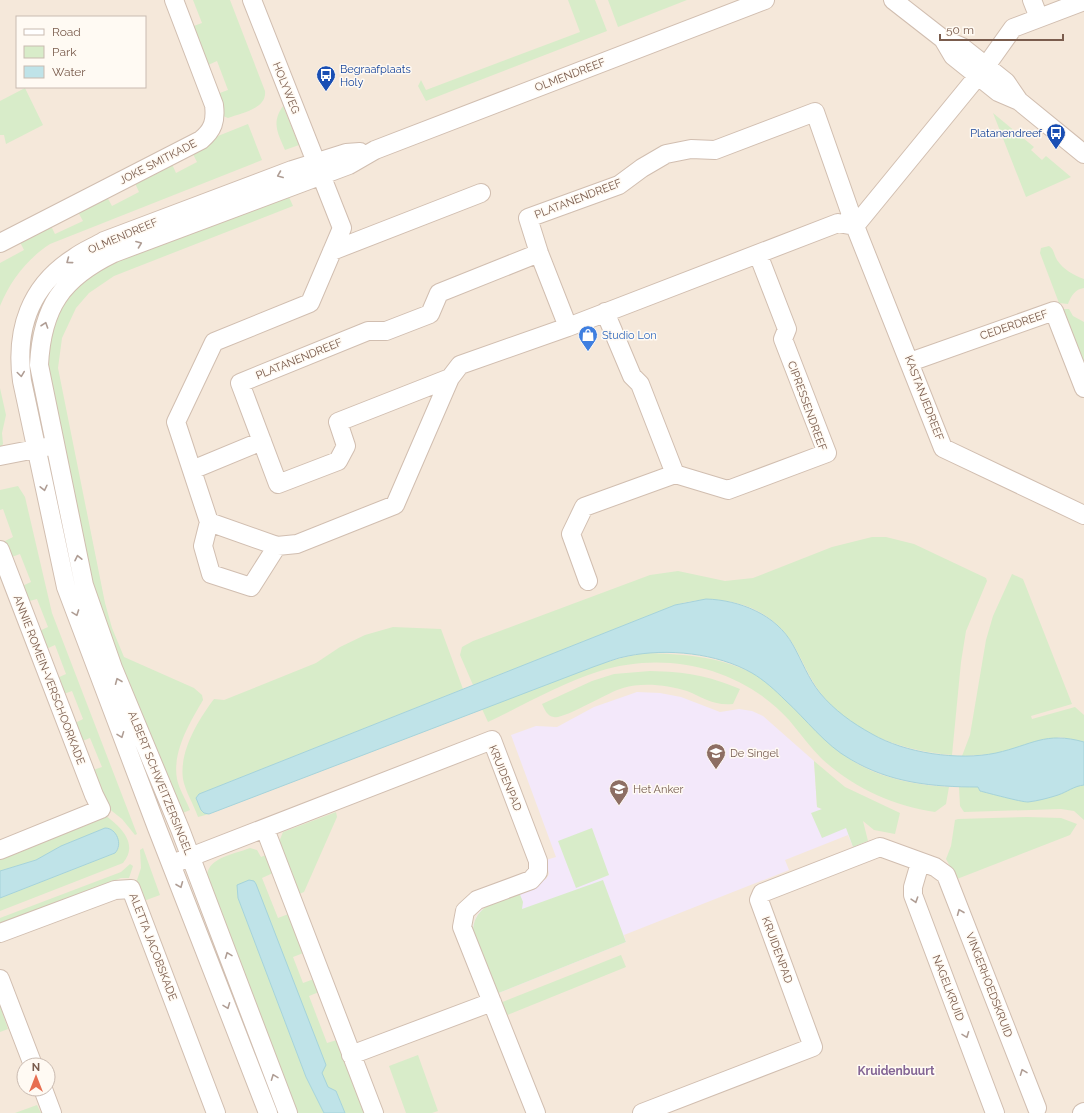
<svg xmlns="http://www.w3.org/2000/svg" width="1084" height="1113" font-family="Raleway,sans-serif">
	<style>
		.residential { fill: #f5e8da; fill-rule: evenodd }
		.education { fill: #f3e8fa }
		.green { fill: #d8ecc9 }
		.water { fill: #bfe3e8; stroke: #a5d3da }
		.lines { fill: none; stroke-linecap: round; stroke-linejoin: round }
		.minor-casing { stroke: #d1beb0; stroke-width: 20 }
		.minor { stroke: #fff; stroke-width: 18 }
		.oneway { stroke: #af9d94 }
		.labels { text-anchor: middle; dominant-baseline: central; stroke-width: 3; stroke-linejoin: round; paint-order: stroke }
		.transit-label { font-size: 11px; fill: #164399; stroke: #fffaf3; text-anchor: start }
		.street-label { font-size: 11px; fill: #7a5c4d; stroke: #fffaf3 }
		.shop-label { font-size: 11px; fill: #366cbe; stroke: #fffaf3; text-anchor: start }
		.education-label { font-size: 11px; fill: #785e54; stroke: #fffaf3; text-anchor: start }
		.neighbourhood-label { font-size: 12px; font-weight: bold; fill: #846695; stroke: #fffaf3 }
	</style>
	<rect width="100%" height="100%" fill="#fdf6ec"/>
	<path class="residential" d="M0,0H1084V1113H0ZM17,17H145V87H17ZM24,1065H48V1089H24Z"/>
	<path class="education" d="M637,692L660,693L681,697L720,712L739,709L752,711L763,716L814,761L817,807L833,814L868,841L853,847L848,835L785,860L789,870L624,935L626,942L496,994L473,926L476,917L480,911L546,879L549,874L546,860L556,857L511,735L536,726L557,727L594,707Z"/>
	<path class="green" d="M193,0H230L265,91C267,109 241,113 228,118L223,116L217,94L228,90L217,61L206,66L191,27L202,23Z
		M568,0H595L607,31L426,101L418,86L421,80L426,90L580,32Z
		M608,0H687L618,27Z
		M25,88L43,125L6,144L4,135H0V101Z
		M283,106L299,145L285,150C278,133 271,123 283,106Z
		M993,113L1034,147L1031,150L1042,160L1046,156L1071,177L1026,197Z
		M248,124L262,160L50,244C26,260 11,280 0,306V263L24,250L19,240L50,224L55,234L83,221L77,210L106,195L112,206L139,192L134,181L171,162L176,173L197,162L192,152L213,138Z
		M277,197L278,201L289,197L293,206L114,276L89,293L76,308L62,338L58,368L105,603L112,628L124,657L194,688L202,695L203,700C190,722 172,752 177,779C179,789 186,800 190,810L178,815L100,613L46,378L49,332L66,297L98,267Z
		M1049,246C1054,249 1054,255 1057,260C1064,270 1073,275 1084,279V288C1075,289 1071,296 1068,304L1059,303L1040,253L1041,248Z
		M1062,309H1069L1073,316L1084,322V368Z
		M0,388L6,415L2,433L3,444L0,448Z
		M18,486L25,497L52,613L137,834L135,835L122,819L103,804L90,771L102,767L90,738L80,742L73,724L83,719L72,691L61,695L55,679L66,674L55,645L44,650L37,632L48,627L37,599L26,602L20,587L31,582L20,554L9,558L3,542L13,537L3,509L0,510V490Z
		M872,537H886L914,544L986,578L987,581L966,631L961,662L952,755C906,751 862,737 829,703C812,685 805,665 793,644C768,603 718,592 675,605L473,685L460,655L462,647L473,641L650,575L678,571L725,581L753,578L832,547Z
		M1012,574L1023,579L1072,704L1031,716L1032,719L1075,707L1084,715V742L1060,737L993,754L962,756L970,735L986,640L993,616Z
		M393,627L441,629L463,689L199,794L204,813L209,814L198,817C194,805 185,791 183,779C179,752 198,720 214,699L224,700L316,663L340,647L365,635Z
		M646,653C682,654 717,656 750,672C769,681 786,700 801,715C816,730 830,746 848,758C877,778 915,785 949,787L946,804L935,812C893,806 854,788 822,759C810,747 800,733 789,720C742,668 667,650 600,671C561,683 524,705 488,722L482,709C533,690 593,661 646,653Z
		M650,671C687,672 706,675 740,689L733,704C714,706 704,698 687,691C668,685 642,682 623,688C608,692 563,720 554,717C547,716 545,710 542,704L592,681L614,674Z
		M814,761L845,787L900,813L895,834L874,830L863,821L868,841L853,847L846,828L822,838L811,813L822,809L817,807Z
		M1084,785V820L1074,811L1061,809L964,812L960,806L959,787H978L980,791L1031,802L1061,794L1073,787Z
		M336,812L337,817L304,892L299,894L279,842L283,832Z
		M105,815C121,827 139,844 123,863L0,911V898L115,853L119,847L105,828L61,846L36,860L0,871V858L99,820Z
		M1027,817L1061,818L1077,824L1070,835L957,879L946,859L951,846L955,820L958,819Z
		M592,828L609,875L576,888L558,841Z
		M143,848L160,895L141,902L136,883L141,868L140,850Z
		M250,848L257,850L261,857L266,855L273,873L262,878L278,918L291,913L306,952L293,957L303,983L314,979L319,992L309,996L327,1043L337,1040L366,1113H345L336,1091L328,1087L237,888L238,898L306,1077L324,1113H293L207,875C209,857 235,854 250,848Z
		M130,864L133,866L129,878H121L0,925V918L121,872Z
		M603,880L626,942L496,994L473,934C472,906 497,901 519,892L523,902L522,909Z
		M621,955L626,967L505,1016L500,1003Z
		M0,1006L8,1029L0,1032Z
		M418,1055L438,1111L432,1113H406L389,1066Z
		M37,1105L41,1113H15Z"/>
	<path class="water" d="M706,599C739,600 776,614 793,645C802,661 808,678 820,693C834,710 852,723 872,734C905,753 958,761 996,753C1032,745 1045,731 1084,742V785C1074,786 1067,792 1058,795C1049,798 1037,801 1028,802C1021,802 988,793 980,791L978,787C933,787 890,783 850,759C825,745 806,719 785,700C775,690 764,680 752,673C717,653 667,648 628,656C616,658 605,663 593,667L209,814L204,813L201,810L196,798L199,794L675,605Z
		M105,828C117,828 123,845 115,853L0,898V871L36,860L61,846Z
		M249,880L254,881L256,884L326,1065L322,1073L328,1087L336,1091L345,1113H324L306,1077L238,898L237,885Z"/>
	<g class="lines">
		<defs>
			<path id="minor" d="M252,0L342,228L310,303L214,342L176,422L209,522L277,546L297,544L395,505L450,378L460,365L568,327L838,223L855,226L986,66L1013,28L1084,1
				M893,0L943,39L962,47L986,66L1006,82L1019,101
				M1032,0L1039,18
				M943,39L953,56L998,92L1019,101L1084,154
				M0,243L201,140C213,130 216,121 214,105L174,0
				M332,251L481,193
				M605,312L632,376L640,384L675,474
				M568,327L539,253L528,218L619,185L642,168L666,154L691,149L715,150L815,112L855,226L943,448L1084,515
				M910,362L1054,311L1084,388
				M450,378L338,422L346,446L338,461L278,484L240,383L368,331H386L430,314L439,293L539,253
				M0,456L46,447
				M192,470L262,441
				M209,522L203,546L211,574L251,587L277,546
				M0,550L94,795L101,809L0,850
				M588,581L571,534L584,507L675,474L728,490L827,453L783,339L787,329L758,254
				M265,829L374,1113
				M180,861L492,740L538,861V872L531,880L477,900L465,911L462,927L536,1113
				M920,863L913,887V895L995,1113
				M0,933L115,890L131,889L216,1113
				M0,979L33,1065
				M351,1055L492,1002
				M43,1089L52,1113
				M268,1113L157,828L66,587L22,381C15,330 30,286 74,258C83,251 94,247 104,241L292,170L346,153L360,152
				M288,1113L180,829L113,668L84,585L39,365C42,307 62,278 114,253L349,165L375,150L765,0
				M642,1113L813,1047L759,900L762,893L880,847L935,867L946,875L1037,1108
				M1082,1113L1084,1112"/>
		</defs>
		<use href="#minor" class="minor-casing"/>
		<use href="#minor" class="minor"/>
	</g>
	<defs><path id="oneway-chevron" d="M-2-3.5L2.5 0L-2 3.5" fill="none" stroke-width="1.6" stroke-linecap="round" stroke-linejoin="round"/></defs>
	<g class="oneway">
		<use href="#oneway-chevron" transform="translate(280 175) rotate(158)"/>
		<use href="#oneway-chevron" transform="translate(139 244) rotate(-21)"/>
		<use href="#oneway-chevron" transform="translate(69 261) rotate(143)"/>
		<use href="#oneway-chevron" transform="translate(45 325) rotate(-71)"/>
		<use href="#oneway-chevron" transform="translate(21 374) rotate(82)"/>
		<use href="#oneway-chevron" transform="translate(44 488) rotate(77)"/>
		<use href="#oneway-chevron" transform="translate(78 558) rotate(-102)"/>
		<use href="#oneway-chevron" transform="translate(76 613) rotate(70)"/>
		<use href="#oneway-chevron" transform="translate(118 681) rotate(-112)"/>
		<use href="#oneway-chevron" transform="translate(121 735) rotate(69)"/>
		<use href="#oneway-chevron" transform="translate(180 885) rotate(68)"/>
		<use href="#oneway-chevron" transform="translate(915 900) rotate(72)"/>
		<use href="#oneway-chevron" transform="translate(960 912) rotate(-112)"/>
		<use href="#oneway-chevron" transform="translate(228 955) rotate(-111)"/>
		<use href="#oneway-chevron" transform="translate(227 1006) rotate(69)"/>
		<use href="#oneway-chevron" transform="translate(966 1035) rotate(69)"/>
		<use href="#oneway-chevron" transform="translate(1023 1072) rotate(-111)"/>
		<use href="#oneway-chevron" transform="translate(274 1077) rotate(-111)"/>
	</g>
	<defs>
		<symbol id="bus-pin" viewBox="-11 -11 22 30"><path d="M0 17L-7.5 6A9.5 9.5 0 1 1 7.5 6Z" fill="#1a4fb4" stroke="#fffaf3"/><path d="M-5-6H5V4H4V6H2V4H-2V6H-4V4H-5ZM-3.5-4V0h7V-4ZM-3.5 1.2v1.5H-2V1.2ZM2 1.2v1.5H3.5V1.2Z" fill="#fff"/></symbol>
		<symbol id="shop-pin" viewBox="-11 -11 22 30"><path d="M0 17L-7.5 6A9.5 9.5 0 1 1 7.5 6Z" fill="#3f7fe0" stroke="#fffaf3"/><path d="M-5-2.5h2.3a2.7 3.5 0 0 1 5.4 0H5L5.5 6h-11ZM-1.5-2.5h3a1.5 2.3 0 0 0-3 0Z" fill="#fff"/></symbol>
		<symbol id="school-pin" viewBox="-11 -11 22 30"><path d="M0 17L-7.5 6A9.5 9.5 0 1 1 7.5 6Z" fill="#8d6e63" stroke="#fffaf3"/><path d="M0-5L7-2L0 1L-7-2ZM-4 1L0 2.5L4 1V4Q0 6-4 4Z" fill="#fff"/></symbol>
	</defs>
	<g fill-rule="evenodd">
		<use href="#bus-pin" x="315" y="64" width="22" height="30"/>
		<use href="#bus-pin" x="1045" y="122" width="22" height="30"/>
		<use href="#shop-pin" x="577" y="324" width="22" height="30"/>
		<use href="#school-pin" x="705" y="742" width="22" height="30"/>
		<use href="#school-pin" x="608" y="778" width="22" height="30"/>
	</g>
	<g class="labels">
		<g class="transit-label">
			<text x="340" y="69">Begraafplaats<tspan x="340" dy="13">Holy</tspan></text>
			<text x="1042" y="133" text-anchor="end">Platanendreef</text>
		</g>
		<g class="street-label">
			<text transform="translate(570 75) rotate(-21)">OLMENDREEF</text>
			<text transform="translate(286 88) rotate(68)">HOLYWEG</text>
			<text transform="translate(158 162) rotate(-27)">JOKE SMITKADE</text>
			<text transform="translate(578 199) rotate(-21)">PLATANENDREEF</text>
			<text transform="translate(123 236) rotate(-23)">OLMENDREEF</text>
			<text transform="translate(1014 325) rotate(-19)">CEDERDREEF</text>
			<text transform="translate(299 359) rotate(-22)">PLATANENDREEF</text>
			<text transform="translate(924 398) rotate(69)">KASTANJEDREEF</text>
			<text transform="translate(807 406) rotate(70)">CIPRESSENDREEF</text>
			<text transform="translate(49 680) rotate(69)">ANNIE ROMEIN-VERSCHOORKADE</text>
			<text transform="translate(505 778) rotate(68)">KRUIDENPAD</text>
			<text transform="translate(160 783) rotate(68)">ALBERT SCHWEITZERSINGEL</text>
			<text transform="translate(153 947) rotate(69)">ALETTA JACOBSKADE</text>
			<text transform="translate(777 950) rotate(70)">KRUIDENPAD</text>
			<text transform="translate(989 985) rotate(69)">VINGERHOEDSKRUID</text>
			<text transform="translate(948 988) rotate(69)">NAGELKRUID</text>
		</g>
		<g class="shop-label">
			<text x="602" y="335">Studio Lon</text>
		</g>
		<g class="education-label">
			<text x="730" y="753">De Singel</text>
			<text x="633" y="789">Het Anker</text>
		</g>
		<g class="neighbourhood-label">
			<text x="896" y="1071">Kruidenbuurt</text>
		</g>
	</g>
	<rect x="16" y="16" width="130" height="72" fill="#fffaf3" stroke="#cabbb1"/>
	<rect x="24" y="29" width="20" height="6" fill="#ffffff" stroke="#cabbb1"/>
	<text x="52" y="36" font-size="12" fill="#7a5c4d">Road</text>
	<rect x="24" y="46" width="20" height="12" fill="#d8ecc9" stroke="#cabbb1"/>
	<text x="52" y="56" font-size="12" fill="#7a5c4d">Park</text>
	<rect x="24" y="66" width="20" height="12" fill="#bfe3e8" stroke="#cabbb1"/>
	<text x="52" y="76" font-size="12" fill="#7a5c4d">Water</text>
	<g transform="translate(36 1077)"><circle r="19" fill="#fffaf3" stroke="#cabbb1"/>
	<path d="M0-3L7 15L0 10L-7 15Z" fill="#e76f51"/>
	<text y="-6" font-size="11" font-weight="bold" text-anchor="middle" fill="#7a5c4d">N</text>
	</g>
	<path d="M940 34v6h123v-6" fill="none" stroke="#7a5c4d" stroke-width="2"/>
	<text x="946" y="34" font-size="12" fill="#7a5c4d" stroke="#fffaf3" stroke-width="3" paint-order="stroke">50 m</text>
</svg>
